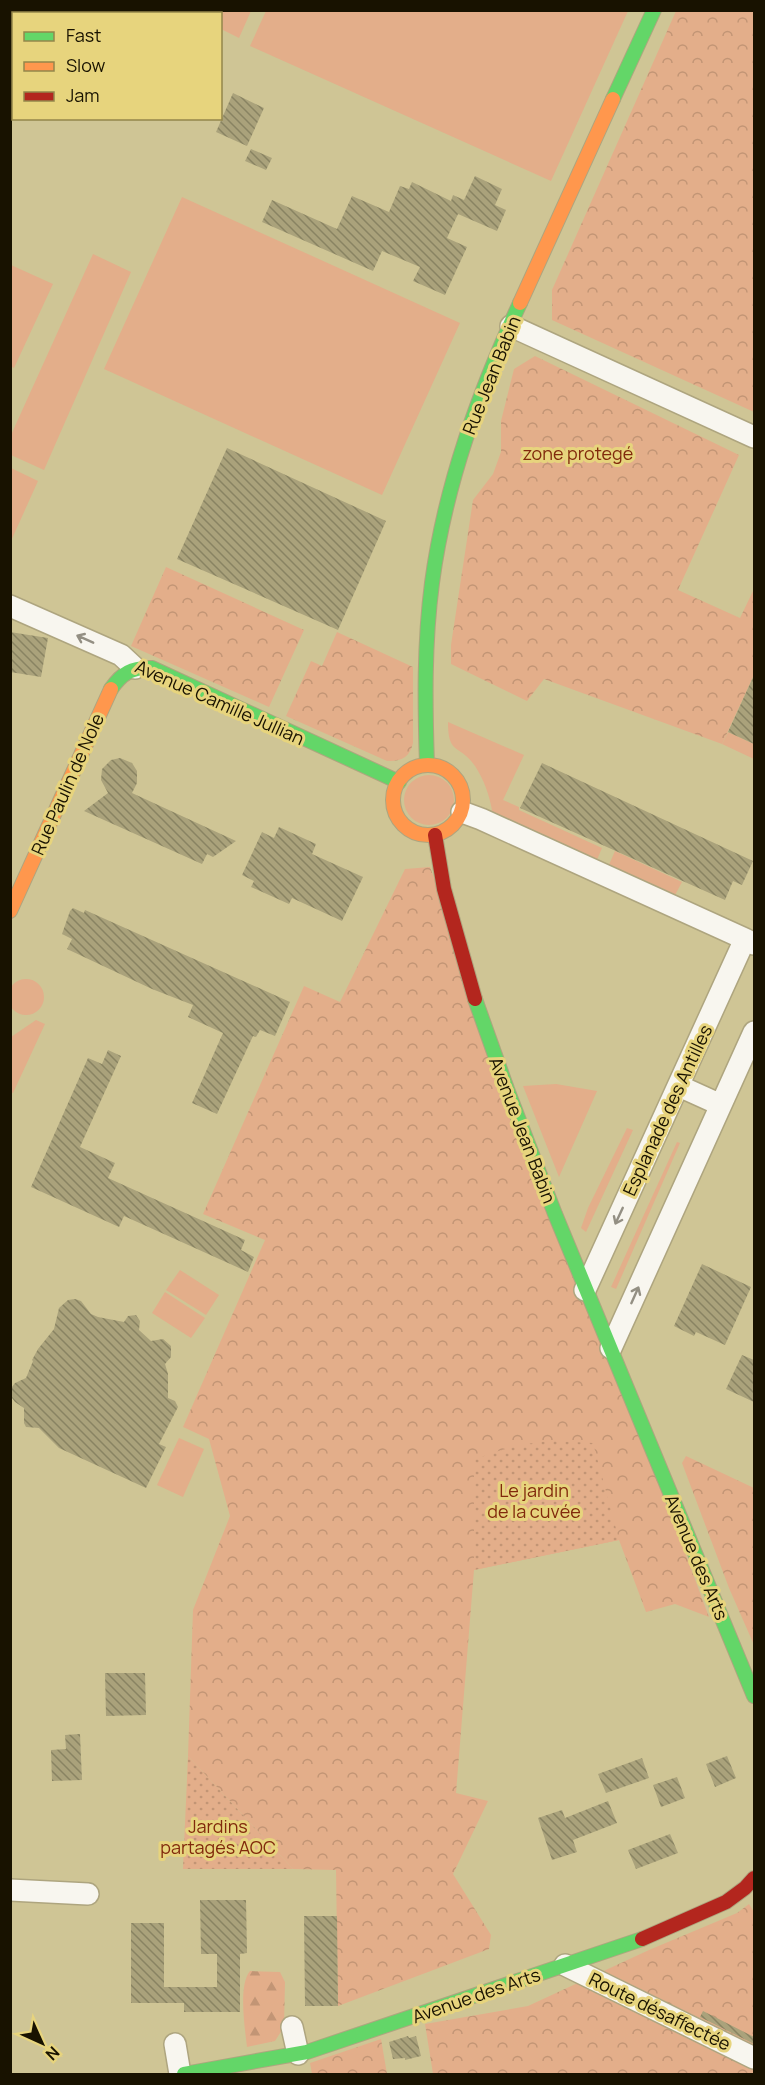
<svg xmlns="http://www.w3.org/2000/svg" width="765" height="2085" font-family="Manrope,sans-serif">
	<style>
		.grass { fill: #e3ae8a }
		.forest { fill: url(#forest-firs) }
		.park { fill: url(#park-crowns) }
		.garden { fill: url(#garden-dots) }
		.building { fill: url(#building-back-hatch) }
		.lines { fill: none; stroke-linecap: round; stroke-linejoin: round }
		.street-casing { stroke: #aea57f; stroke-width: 24 }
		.fast-casing { stroke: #aea57f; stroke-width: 16 }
		.slow-casing { stroke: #aea57f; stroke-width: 16 }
		.jam-casing { stroke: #aea57f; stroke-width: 16 }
		.street { stroke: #f8f6ef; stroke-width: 21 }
		.fast { stroke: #63d668; stroke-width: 14 }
		.slow { stroke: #ff974d; stroke-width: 14 }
		.jam { stroke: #b3261e; stroke-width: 14 }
		.oneway { stroke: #938f83 }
		.labels { text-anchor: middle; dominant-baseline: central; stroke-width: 6; stroke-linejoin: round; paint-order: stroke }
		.street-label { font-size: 18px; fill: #181200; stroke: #e7d47d }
		.park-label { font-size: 18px; fill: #81290c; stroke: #e7d47d }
	</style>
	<defs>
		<pattern id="forest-firs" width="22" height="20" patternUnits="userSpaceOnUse" patternTransform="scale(1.5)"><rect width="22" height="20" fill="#e3ae8a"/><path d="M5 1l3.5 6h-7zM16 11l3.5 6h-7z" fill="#c29575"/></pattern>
		<pattern id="park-crowns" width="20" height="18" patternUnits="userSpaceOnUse" patternTransform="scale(1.5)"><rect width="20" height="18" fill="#e3ae8a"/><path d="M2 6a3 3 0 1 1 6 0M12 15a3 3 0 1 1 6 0" fill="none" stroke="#c29575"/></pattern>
		<pattern id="garden-dots" width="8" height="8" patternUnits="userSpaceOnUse" patternTransform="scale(1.5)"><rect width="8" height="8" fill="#e3ae8a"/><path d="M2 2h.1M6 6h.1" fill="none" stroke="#c29575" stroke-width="1.8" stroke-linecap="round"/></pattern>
		<pattern id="building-back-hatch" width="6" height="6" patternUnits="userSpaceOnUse" patternTransform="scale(1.5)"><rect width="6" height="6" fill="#aaa27b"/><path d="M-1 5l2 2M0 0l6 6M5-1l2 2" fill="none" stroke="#898362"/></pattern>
	</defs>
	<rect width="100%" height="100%" fill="#cfc595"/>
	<path class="grass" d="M203,11V10L251,11L239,38L221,29L220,14L202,13Z
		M266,11V10L628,11L551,181L250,46Z
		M182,197L460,323L382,495L104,369Z
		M93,254L131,272L44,470L11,455V435Z
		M11,265L53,284L14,368L10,366Z
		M11,468L38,481L11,541Z
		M448,722L524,755L503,800L519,807V810L602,848L596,862L490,813L492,810C489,794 484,780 475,766C459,743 448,756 448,722Z
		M728,732L754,744V759L722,744Z
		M404 800a25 25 0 1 1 50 0a25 25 0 1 1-50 0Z
		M615,851L682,882L674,897L608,867Z
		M8 997a18 18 0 1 1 36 0a18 18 0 1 1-36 0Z
		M36,1020L45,1024L13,1093L10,1092L11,1037Z
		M556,1084L597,1091L559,1177L523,1086Z
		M627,1128L633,1130L586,1232L581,1228L588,1208Z
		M677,1142L680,1143L616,1289L611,1287Z
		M180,1270L219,1295L206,1315L166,1290Z
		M165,1292L205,1318L191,1338L152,1313Z
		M179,1438L204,1449L183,1497L157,1485Z"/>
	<path class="forest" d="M250,1971L280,1972L285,1982L284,2027L275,2041L247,2047C245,2029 238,1985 250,1971Z"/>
	<path class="park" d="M676,11H754V412L552,320V290Z
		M535,356L739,455L678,590L740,618L754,589V675L722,744L544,679L527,701L451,664V645L473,500L493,474L501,452V421L514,369Z
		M166,567L304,630L269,707L131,646Z
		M337,632L413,667V743C410,757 401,762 387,761L286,716L311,661L322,666Z
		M430,867L709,1617L675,1604L646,1612L619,1540L474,1570L456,1793L488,1801L453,1874L491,1935L489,1949L338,2006L336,1870L293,1869L188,1756L193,1610L230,1516L209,1439L183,1427L265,1240L203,1214L304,986L340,1002L405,869Z
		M686,1456L754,1488V1645L729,1588L682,1463Z
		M749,1904L754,1912V2074H433L425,2024L528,2006L649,1950L737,1913Z
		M381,2039L387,2074H312L310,2063Z"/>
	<path class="garden" d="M553,1441L593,1443L619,1540L474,1570V1460C500,1449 524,1443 553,1441Z
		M188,1756L293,1869H183Z"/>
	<path class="building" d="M233,93L264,108L247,146L216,132Z
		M251,149L272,158L266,170L245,161Z
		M475,176L502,189L495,205L506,210L497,231L458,214L447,238L467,247L445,295L413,281L420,267L382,251L373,271L262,222L272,200L337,229L352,196L389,212L400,186L409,189L412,182L451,201L453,195L464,200Z
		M227,448L386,521L338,630L177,559Z
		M10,632L48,638L41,677L10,672Z
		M754,675V744L728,732Z
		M120,758L132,763L137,771V783L132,793L236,841L213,857L207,854L202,864L84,811L108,793L101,780L102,769L111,760Z
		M542,763L753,861L742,885L733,881L725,900L520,808Z
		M279,827L316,844L312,854L363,877L342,921L292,898L289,904L251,887L254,881L242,875L262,832L274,838Z
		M73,908L84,913L85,910L290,1002L275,1036L260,1030L256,1037L253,1036L217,1114L192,1103L223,1033L188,1017L193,1005L152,989L67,949L72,939L62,934L70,911Z
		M108,1050L121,1056L80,1147L115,1163L108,1178L245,1240L241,1250L254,1257L248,1272L124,1216L119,1227L31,1187L88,1058L102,1064Z
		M702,1264L751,1287L725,1345L696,1332L694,1336L674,1326Z
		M75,1299L81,1301L91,1314L98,1317L124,1322L128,1316L136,1315L140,1321L139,1330L151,1341L163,1339L171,1346V1357L165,1364L168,1374V1398L175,1401L178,1407L159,1444L166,1447L146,1488L59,1448L39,1428L26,1427L24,1423V1408L15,1402L12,1398V1387L15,1383L26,1378L33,1361L32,1360L38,1349L54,1329L59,1308L68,1300Z
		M742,1355L754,1360V1402L726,1389Z
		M105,1673H145L146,1715L106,1716Z
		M80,1734L82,1780L52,1781L51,1750L66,1749L65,1735Z
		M727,1756L736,1778L715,1787L706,1764Z
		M642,1758L649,1778L606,1793L598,1774Z
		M677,1777L685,1798L661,1807L653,1785Z
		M608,1801L617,1823L573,1840L577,1852L552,1860L538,1818L562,1810L565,1818Z
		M670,1834L678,1853L636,1869L628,1850Z
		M200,1900H246L247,1953L240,1954V2012H184V2003H131V1923H164V1987H217V1954H201Z
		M304,1916H337L338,2006H305Z
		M703,2011L754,2037V2044L700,2017Z
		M408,2036L409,2038L416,2036L421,2056L405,2060V2058L393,2059L389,2042Z"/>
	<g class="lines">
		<defs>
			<path id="street" d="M511,326L754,437
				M10,606L121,655L135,668
				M462,812L481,819L745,939
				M679,1086L721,1105
				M585,1290L745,939L754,944
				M611,1348L754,1032
				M10,1890L88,1894
				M565,1965L754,2058
				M292,2027L298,2054
				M175,2044L180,2074"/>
			<path id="fast" d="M613,99L654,10
				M111,689C122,673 132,667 152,668L399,782
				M427,765C425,704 424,644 432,583C445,485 479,392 520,303
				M475,999L507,1089L555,1214L754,1696
				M184,2074L307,2052L642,1939"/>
			<path id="slow" d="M520,303L613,99
				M393 800a35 35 0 1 1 70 0a35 35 0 1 1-70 0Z
				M10,911L111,689"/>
			<path id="jam" d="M435,835L444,889L475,999
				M642,1939L726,1902L745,1888L754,1878"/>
		</defs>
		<use href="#street" class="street-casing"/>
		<use href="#fast" class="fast-casing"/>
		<use href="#slow" class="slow-casing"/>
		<use href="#jam" class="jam-casing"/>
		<use href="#street" class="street"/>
		<use href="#fast" class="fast"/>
		<use href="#slow" class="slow"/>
		<use href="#jam" class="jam"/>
	</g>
	<defs><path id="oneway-shaft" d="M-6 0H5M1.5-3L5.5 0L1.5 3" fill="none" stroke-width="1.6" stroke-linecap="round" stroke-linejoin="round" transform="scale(1.5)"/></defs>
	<g class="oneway">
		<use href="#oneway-shaft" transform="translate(85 639) rotate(-156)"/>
		<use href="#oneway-shaft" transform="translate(619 1216) rotate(115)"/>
		<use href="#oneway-shaft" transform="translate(635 1295) rotate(-66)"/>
	</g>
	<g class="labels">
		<g class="street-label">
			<text transform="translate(491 375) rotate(-68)">Rue Jean Babin</text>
			<text transform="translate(220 702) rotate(24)">Avenue Camille Jullian</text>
			<text transform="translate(67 784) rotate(-66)">Rue Paulin de Nole</text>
			<text transform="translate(667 1110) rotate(-65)">Esplanade des Antilles</text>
			<text transform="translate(523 1130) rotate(69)">Avenue Jean Babin</text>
			<text transform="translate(697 1557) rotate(67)">Avenue des Arts</text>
			<text transform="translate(476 1995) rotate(-19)">Avenue des Arts</text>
			<text transform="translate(660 2011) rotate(26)">Route désaffectée</text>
		</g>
		<g class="park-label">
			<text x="578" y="453">zone protegé</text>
			<text x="534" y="1490">Le jardin<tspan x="534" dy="21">de la cuvée</tspan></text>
			<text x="218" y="1826">Jardins<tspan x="218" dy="21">partagés AOC</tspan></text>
		</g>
	</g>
	<rect width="765" height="2085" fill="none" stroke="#181200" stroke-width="24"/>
	<rect x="12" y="12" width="210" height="108" fill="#e7d47d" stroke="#94864b" stroke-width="1.5"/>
	<rect x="24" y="32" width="30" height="9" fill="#63d668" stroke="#94864b" stroke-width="1.5"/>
	<text x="66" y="42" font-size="18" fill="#181200">Fast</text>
	<rect x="24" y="62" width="30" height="9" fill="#ff974d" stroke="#94864b" stroke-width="1.5"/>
	<text x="66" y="72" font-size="18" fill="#181200">Slow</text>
	<rect x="24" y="92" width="30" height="9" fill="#b3261e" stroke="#94864b" stroke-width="1.5"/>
	<text x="66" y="102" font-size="18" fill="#181200">Jam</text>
	<g transform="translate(42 2043) rotate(135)" stroke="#e7d47d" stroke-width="4.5" paint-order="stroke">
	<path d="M0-4.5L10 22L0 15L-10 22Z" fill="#181200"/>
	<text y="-9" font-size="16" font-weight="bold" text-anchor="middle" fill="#181200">N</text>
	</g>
</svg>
